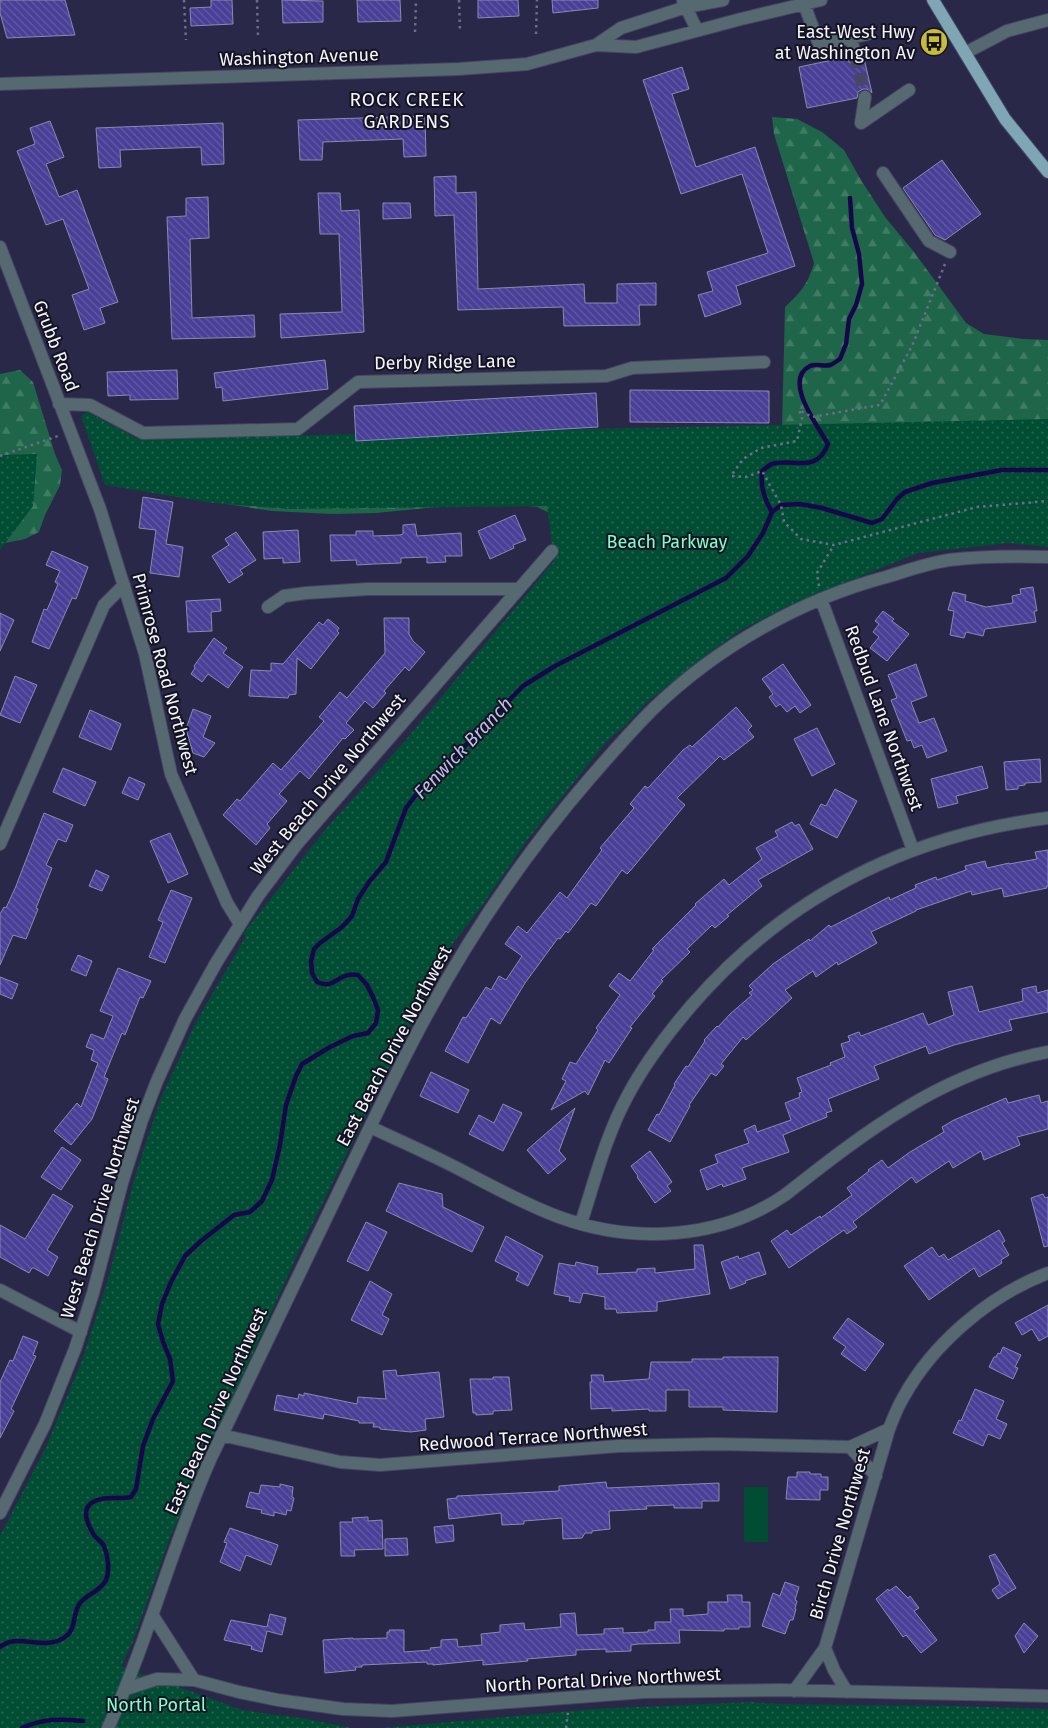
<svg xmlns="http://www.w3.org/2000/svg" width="1048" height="1728" font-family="'Fira Sans',sans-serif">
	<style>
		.forest { fill: url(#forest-firs) }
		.park { fill: url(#park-dots) }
		.garden { fill: #004d34 }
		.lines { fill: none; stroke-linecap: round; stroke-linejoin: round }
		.stream { stroke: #17074a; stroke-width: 4.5 }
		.building { fill: url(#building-back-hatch); stroke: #898ab0 }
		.minor-tunnel { stroke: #474763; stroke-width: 12; stroke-dasharray: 12 6; stroke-linecap: butt }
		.minor-casing { stroke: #454561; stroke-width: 14 }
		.major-casing { stroke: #454561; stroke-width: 14 }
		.path { stroke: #6d6d85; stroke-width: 2.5; stroke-dasharray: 2.5 4; stroke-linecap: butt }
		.minor { stroke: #566971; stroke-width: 12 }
		.major { stroke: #7ea6b5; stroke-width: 12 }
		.labels { text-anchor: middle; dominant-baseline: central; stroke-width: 4; stroke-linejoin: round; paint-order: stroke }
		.poi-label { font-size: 18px; fill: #f3f4fc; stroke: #131321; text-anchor: end }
		.street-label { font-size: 18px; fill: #f3f4fc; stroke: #131321 }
		.park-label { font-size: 18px; fill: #82fdc7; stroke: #131321 }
		.neighbourhood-label { font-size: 19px; letter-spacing: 1px; fill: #f3f4fc; stroke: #131321 }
		.water-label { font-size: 19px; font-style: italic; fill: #bcbeee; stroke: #131321 }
	</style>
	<defs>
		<pattern id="forest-firs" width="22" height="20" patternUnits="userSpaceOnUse" patternTransform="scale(1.25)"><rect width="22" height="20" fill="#1f6549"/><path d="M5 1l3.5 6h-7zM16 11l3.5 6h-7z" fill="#407c64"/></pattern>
		<pattern id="park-dots" width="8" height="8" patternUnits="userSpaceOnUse" patternTransform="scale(1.25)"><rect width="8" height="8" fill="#004d34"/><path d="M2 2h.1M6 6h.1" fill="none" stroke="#266752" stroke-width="1.8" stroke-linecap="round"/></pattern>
		<pattern id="building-back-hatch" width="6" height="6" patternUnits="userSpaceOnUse" patternTransform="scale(1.25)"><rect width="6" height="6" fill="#483f97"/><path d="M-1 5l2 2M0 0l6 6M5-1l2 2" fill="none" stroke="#635ba6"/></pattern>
	</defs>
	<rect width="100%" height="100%" fill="#292848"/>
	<path class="forest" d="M772,117L797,119L822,132L844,150L861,180L885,217L914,252L966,323L984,334L1023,339L1048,340V451L805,488L125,1295L580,548L556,516L537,507L515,504H467L376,513L332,514L272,511L196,499L782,428L785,307C801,292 808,284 814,263L774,134Z
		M20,370L33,382L55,454L62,470L60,485L45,515L39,532L25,539L0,544V374Z"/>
	<path class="park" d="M87,412L138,439L1048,419V547L1009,543L918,553L790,605L741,630L706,655L648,701L628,723L608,740L528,839L479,910L446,952L299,1251L171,1535L132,1644L121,1666L242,1710L307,1719L352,1728H0V1536L46,1447L82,1360L108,1279L135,1176L160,1100L196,1022L246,936L243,934L324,831L404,742L554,561L547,506L287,509L213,503L105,485L81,416Z
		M37,454L33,506L0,550V455Z
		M751,1702L779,1704L954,1706L1048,1709V1728H382L594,1709Z"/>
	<path class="garden" d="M744,1487H768V1542H744Z"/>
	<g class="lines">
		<path class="stream" d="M772,512C764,499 760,487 762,471C765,469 769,465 772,464C793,458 817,474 828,444C818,426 782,380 810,366C816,363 824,367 830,365C833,364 837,361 840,359L846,344L849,319L856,305L862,284L859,254L852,228L850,198
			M0,1647C17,1632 45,1652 65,1637C77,1629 72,1613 80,1603C87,1594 101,1591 106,1580C110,1571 108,1556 104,1546C102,1542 97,1539 94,1535C88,1525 80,1509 93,1502C104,1495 118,1500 131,1497L136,1489L143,1446L153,1419L173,1381L170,1359L163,1342L158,1324L162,1304L171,1282L185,1256L201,1241L234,1215L250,1212L262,1201L272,1180L280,1145L286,1105L296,1076L302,1064L330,1047L353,1036L368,1033L376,1023L378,1010L373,997L367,985L358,975C355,975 352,974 349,975C335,977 334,989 317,982L312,973L311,961L314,949L320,943L342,927L352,916L358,899L369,882L386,862L406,808L422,787L465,746L523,686L555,666L726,578L748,556L763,533L772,512L781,505L800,504L822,508L872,523L882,519L897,499L905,492L932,483L1002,470H1048
			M22,1728C44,1718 60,1719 83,1721"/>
	</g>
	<path class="building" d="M0,0H65L75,35L7,38L0,13Z
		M211,0H232L233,24L191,26L190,8L211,7Z
		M282,0L323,1V22L283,23Z
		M357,0H400L401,21L358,22Z
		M478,0H518L519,16L478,18Z
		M552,0H598V8L553,13Z
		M863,54L872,93L867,89H863L858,92L857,98L807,108L799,67L847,57L849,62L856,64L861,62Z
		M682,67L689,89L672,94L696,167L755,147L795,266L736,286L741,304L705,317L698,295L713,291L707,272L768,253L742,174L681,194L643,80Z
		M425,116L426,156L404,157L403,139L323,142L322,160H300L298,120Z
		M50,121L64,157L46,164L59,197L77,190L118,302L100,308L105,323L84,330L72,295L89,289L63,219L46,225L17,151L35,144L30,128Z
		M223,123L224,164L202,165L201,147L120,150L121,167L99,168L96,128Z
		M942,160L981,214L945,240L935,235L903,188Z
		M456,176V193L476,192L478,289L584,284L585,303H617V284L656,283V305H639L640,325L564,326L563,307L458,310L454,215L435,216L434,177Z
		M318,193H340L341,211L359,210L364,332L281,338L280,314L342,312L339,234H320Z
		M208,197L209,238L190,239L192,318L254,315L255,337L172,339L167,217L186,216V198Z
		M383,203H410L411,218L383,219Z
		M325,360L328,389L223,401L222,387L216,388L214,373Z
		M177,370L178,399L130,400V395L108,396L107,372Z
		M630,390L769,391V423L630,422Z
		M596,393L598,427L356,441L354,406Z
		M143,497L173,502L166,544L183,547L179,577L150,573L156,530L139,528Z
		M515,515L526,540L513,545L514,548L490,559L478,531Z
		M415,524L417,536L461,533L462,556H445L446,562L427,563V557L401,558V563L374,564L357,565L356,560L331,561L330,535H356V531H373V536L400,535L403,534V525Z
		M298,530L300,562L283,563V558L264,559L263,532Z
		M236,532L256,560L240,570L243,574L229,583L212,556L229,545L225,539Z
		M52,551L88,567L76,599L72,598L49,649L32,642L44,609L47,610L58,584L55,582L60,571L46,565Z
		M1033,587L1037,611H1034L1036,622L985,629L983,636L966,632L964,638L950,635L954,611L948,610L953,592L966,595L965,601L986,607L1013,603L1012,596L1021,594L1020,589Z
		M220,599L221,611L211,612L212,631L188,632L186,601Z
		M883,611L894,619L892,621L909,634L887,661L870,648L879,637L873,632L879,624L875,621Z
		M0,613L14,620L0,651Z
		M384,618H409V634L413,641L425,652L409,671L405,667L384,691L386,693L373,708L365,701L346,723L354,730L345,739L343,738L309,779L300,771L279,794L287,801L267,824L270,828L256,845L223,815L237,799L240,801L273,763L281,770L324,721L319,717L340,692L347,698L385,653Z
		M328,619L339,628L337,631L339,633L311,669L297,658L296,694L289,695L288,698L249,696L251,670L271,671V663L283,664L319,622L323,625Z
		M214,638L227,648L223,653L243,667L228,688L208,674L202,682L191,674L195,668L194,666Z
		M783,664L811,705L800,713L795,706L787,712L780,704L776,707L769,697L773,694L762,679Z
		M916,664L927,696L911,702L919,723L934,718L947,751L927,758L922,745L914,748L911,740L907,741L891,700L897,698L888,675Z
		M15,676L37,685L20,723L0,715Z
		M736,707L752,726L748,730L754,737L724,760L720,756L677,798L685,805L630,871L627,874L622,870L596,906L591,903L568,933L566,931L560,939L558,938L525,983L500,1024L491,1018L468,1063L445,1051L463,1017L466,1018L486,987L491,990L499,976L506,980L522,956L505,944L518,926L527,933L560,892L567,898L602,850L600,848L634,808L630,804L645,786L648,788L683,750L690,745L692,747Z
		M193,709L211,716L203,737L215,743L204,757L193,753L186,729Z
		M90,710L121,724L111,750L79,737Z
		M817,728L835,764L812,776L794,739Z
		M1040,759L1041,782L1025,783V785L1018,786V789L1006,790L1004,762Z
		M982,766L988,788L956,796L958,803L938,808L931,779Z
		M63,768L96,782L85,806L53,792Z
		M129,777L145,784L138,800L122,793Z
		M835,789L857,801L837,838L810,824L821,804L826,806Z
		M44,813L73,825L66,842L58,839L46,865L52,868L36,908L38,909L26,939L13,935L0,965V914L4,907L6,908L16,886Z
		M792,822L795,826L799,824L813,849L758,880L762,886L727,915L729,916L715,928L712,925L687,949L690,952L661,980L663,981L652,994L655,996L630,1027L632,1028L609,1063L605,1060L588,1095L585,1091L551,1110L566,1081L562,1079L570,1062L576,1064L598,1030L596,1028L620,995L609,986L619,973L630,981L654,950L652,949L696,905L695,904L724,879L729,885L762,859L756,848L778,836L775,831Z
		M170,833L188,874L168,883L150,841Z
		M1048,850V886H1046L1047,888L1004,897L1002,888L972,895L971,891L916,910V911L871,932L877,943L838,965L837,962L816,977L813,971L785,990L792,998L746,1040L743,1037L721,1064L724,1066L716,1076L711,1073L689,1105L690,1106L670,1142L648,1130L657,1114L659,1115L675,1085L674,1084L686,1066L688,1067L705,1041L704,1040L717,1026L718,1027L730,1014L752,995L749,993L753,990L749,986L773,964L809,939L810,941L829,925L831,927L889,897L890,900L916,888L915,885L936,877L937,880L966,870L965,866L985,861L987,868L1009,863V864L1037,859L1035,852Z
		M96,870L109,876L102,891L89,886Z
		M171,890L192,898L165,963L149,957L163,922L158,920Z
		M78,955L92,961L86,976L71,970Z
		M118,968L151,981L143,998L140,997L125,1035L122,1033L104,1077L108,1079L92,1119L71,1145L54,1131L77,1103L81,1107L98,1063L91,1060L94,1050L86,1047L91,1034L104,1039L113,1016L100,1011Z
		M0,977L18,984L12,999L0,994Z
		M972,986L979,1012L1023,1001L1022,989L1036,986L1037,993L1048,990V1012L1009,1020L1012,1030L954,1045L929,1054L926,1046L874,1066L879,1079L828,1099L832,1111L826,1113L827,1117L783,1135L789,1152L742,1168L746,1179L723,1187L722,1184L707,1190L700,1170L718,1163L715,1155L749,1143L744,1130L755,1125L757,1132L791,1120L785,1103L800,1097L799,1093L802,1092L797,1078L831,1065L830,1063L845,1057L841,1044L850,1041L848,1036L859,1032L861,1036L923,1013L928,1025L954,1015L948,992Z
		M431,1072L469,1090L458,1113L420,1096Z
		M1039,1095L1041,1103L1048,1101V1129L1017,1137L1020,1145L984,1160L981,1151L953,1168L949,1161L916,1183L912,1177L853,1222L857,1227L847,1234L844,1230L789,1268L771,1241L787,1230L791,1235L820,1216L821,1218L852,1195L847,1188L869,1171L868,1170L882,1160L888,1168L910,1152L944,1132L942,1127L954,1120L1006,1098L1008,1103Z
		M503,1104L522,1113L503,1151L469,1134L479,1115L494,1123Z
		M575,1108L559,1151L566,1159L548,1174L527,1150Z
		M62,1147L81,1160L61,1190L41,1177Z
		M650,1151L672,1182L667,1186L671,1191L655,1203L637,1177L638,1176L631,1166Z
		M399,1183L442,1194L443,1207L484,1227L472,1252L386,1211Z
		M53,1194L73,1206L47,1250L58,1257L48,1276L34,1268H32L29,1273L0,1257V1225L25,1239Z
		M1043,1194L1045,1198L1048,1197V1246L1044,1247L1031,1198Z
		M366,1222L387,1232L368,1271L347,1261Z
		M999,1230L1005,1241L1002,1243L1009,1255L1001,1260L1002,1263L979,1277L974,1268L929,1300L904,1266L932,1247L939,1257L944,1254L948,1260Z
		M506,1236L543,1256L528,1286L516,1280L519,1273L495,1261Z
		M694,1245H703L710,1294L657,1302V1311L617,1313L616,1309H605V1297L583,1293L580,1303L569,1301L570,1297L554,1294L559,1263L575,1266L576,1262L598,1267L597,1274L637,1272V1269L655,1268V1273L695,1269Z
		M759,1252L766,1274L745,1281L746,1283L730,1289L721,1262L738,1256L739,1259Z
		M370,1281L392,1294L382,1315L389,1319L382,1335L351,1320Z
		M1048,1305V1336L1039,1341L1032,1329L1022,1335L1015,1323Z
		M848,1318L884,1344L865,1371L841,1354L846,1347L833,1338Z
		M23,1336L38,1342L33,1355L36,1356L11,1409L14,1411L0,1438V1382L10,1360L13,1361Z
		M1003,1347L1021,1355L1015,1367L1018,1368L1013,1379L989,1367L994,1357H996L998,1353L1000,1354Z
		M723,1357H778L777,1412L723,1410V1407H689V1390H666V1411H649V1409L612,1411V1408L591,1409L590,1382H592L591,1375H603L604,1382L649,1379L651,1362H692V1359H723Z
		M396,1370L397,1376L439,1372L444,1417L425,1419L426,1430L411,1432L380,1429V1427H373L374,1423H359V1421L324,1414L323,1419L274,1410L277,1395L298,1399L299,1394L304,1396V1393L357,1404L358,1397L386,1399L383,1371Z
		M493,1377H509L512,1410L493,1411V1414L476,1415V1413H473L470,1379H493Z
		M975,1389L1004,1401L996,1419L1007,1424L1000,1439L988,1434L983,1446L953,1433L959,1420L961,1421Z
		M797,1472H810V1474H821V1477H828V1490H820V1500L786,1499L788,1477H797Z
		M606,1482L607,1488L719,1483V1501H702V1508H674V1505L646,1506L647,1509L609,1511L610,1529L592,1531V1533H585L582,1538L563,1539L562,1518L524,1521V1524L502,1525L501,1513L449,1519L447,1499L457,1498V1496L559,1491V1486Z
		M280,1484L293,1487L292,1497L294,1498L291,1511L287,1510L286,1515L274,1512V1516L261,1513L262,1510L246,1507L250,1492L259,1494L261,1485L280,1487Z
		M368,1517V1521L382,1520L383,1549L354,1550L355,1556H341L340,1522H353L352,1518Z
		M453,1525L454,1541L436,1543L434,1527Z
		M230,1528L278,1545L271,1565L246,1555L240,1571L220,1562L227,1543L224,1542Z
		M407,1538L408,1555L385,1556V1539Z
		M995,1554L1016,1588L998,1599L992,1590L1000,1584L989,1556Z
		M785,1582L799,1587L795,1600L797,1601L795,1609H796L793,1620H790L785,1634L762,1626L773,1593L780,1596Z
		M896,1586L908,1598L910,1596L919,1608L914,1611L937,1640L921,1653L906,1635L903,1637L876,1599L888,1589L889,1591Z
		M727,1595H742V1602H750V1627H739V1629H724V1631L679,1630L680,1643L638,1644L631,1645V1651L606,1652V1649L576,1650V1655L527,1659L528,1661L483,1665V1660L433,1665V1664H427V1662L362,1665V1667H355L356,1670L325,1673L323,1640L353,1638V1639L387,1638V1632H390L389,1630H404V1652L431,1650L430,1648L441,1647V1640L457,1639L458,1647L482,1645L481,1634L500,1632V1625L524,1623L525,1630L561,1627L560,1614L575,1613L577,1635L604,1634V1629L623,1628V1633L648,1632V1630H655V1622H671L670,1609H683V1616L708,1614V1602H728Z
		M270,1614L286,1618L282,1635L267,1631L262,1652L251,1649L252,1646L224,1640L231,1620L267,1627Z
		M1024,1623L1038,1636L1024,1653L1015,1636Z"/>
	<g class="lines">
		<path class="minor-tunnel" d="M855,56L865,97"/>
		<defs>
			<path id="minor" d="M683,1L697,30
				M804,4L819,44L868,34
				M851,37L855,56
				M596,45L636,47L741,19L821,0
				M965,53L1007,31L1048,20
				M0,84L459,69L527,64L596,45L621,28L686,7L723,0
				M865,97L861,123L909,90
				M883,173L929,241L950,252
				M0,247L100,509L145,654L171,774L227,903L240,924
				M59,404L90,405L143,433L298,429L358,382L606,376L632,368L764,362
				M821,599L913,850
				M268,607L284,596L306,593L368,589H518
				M0,844L104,605L124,585
				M370,1127C396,1139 423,1151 449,1164C485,1182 521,1203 559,1217C633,1244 719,1240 785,1195C866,1131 944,1071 1048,1052
				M581,1223C595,1180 606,1135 628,1095C645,1063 668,1033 691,1006C786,896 905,836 1048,818
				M0,1290L81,1332
				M221,1435L340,1462L380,1465L619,1446L714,1444L850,1447L889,1429
				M850,1447L876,1476
				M0,1513L45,1424L75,1349L93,1293L122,1183L142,1120L157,1081L185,1019L216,963L258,896L297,844L552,551
				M153,1616L194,1680
				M825,1648L834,1670L847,1692
				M126,1689L157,1679L194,1680L239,1692L278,1700L343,1709L392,1711L644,1692L780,1690L1048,1696
				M794,1691L825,1648L889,1429C893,1419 897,1408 903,1398C933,1343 990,1295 1048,1273
				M108,1728C148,1641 171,1548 210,1460C254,1367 299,1274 344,1181C370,1127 395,1074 423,1022C470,935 526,852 591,777C611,754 631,731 653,709C717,647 800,600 886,577C906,571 928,563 949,560C982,556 1015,556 1048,557"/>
			<path id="major" d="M933,0L1005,119L1048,172"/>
		</defs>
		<use href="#minor" class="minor-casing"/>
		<use href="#major" class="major-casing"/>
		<path class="path" d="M184,0L186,40
			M257,0L258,37
			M459,0L460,30
			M415,32L416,0
			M536,34L537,0
			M945,264L912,346L880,405L812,417L799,410L802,418L797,441L761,448L743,459L731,476L746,477L762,471L781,505L784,522L801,539L834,545L977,507L1048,501
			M0,456L58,436
			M819,586L817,573L834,545
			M566,1728L568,1712"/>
		<use href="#minor" class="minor"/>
		<use href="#major" class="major"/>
	</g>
	<defs>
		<symbol id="bus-disc" viewBox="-11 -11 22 22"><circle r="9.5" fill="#c8bb3b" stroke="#131321"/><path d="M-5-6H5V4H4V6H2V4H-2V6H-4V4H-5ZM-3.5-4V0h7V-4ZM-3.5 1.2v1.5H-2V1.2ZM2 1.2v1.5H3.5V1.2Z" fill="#111"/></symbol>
	</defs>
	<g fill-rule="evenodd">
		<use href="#bus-disc" x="918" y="26" width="32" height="32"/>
	</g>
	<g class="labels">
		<g class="poi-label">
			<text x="915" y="32">East-West Hwy<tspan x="915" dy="21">at Washington Av</tspan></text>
		</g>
		<g class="street-label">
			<text transform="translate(299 57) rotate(-2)">Washington Avenue</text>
			<text transform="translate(56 346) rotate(69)">Grubb Road</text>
			<text transform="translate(445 362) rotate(-1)">Derby Ridge Lane</text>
			<text transform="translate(165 674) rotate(75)">Primrose Road Northwest</text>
			<text transform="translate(884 718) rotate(70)">Redbud Lane Northwest</text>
			<text transform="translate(328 784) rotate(-50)">West Beach Drive Northwest</text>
			<text transform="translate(394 1046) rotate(-62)">East Beach Drive Northwest</text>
			<text transform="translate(100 1208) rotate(-73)">West Beach Drive Northwest</text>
			<text transform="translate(216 1411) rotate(-66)">East Beach Drive Northwest</text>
			<text transform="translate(533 1437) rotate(-4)">Redwood Terrace Northwest</text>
			<text transform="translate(840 1534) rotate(-74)">Birch Drive Northwest</text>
			<text transform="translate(603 1680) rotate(-3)">North Portal Drive Northwest</text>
		</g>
		<g class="park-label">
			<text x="667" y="542">Beach Parkway</text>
			<text x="156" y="1705">North Portal</text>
		</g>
		<g class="neighbourhood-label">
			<text x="407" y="99">ROCK CREEK<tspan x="407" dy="22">GARDENS</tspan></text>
		</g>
		<g class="water-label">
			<text transform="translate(463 748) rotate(-46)">Fenwick Branch</text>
		</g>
	</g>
</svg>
